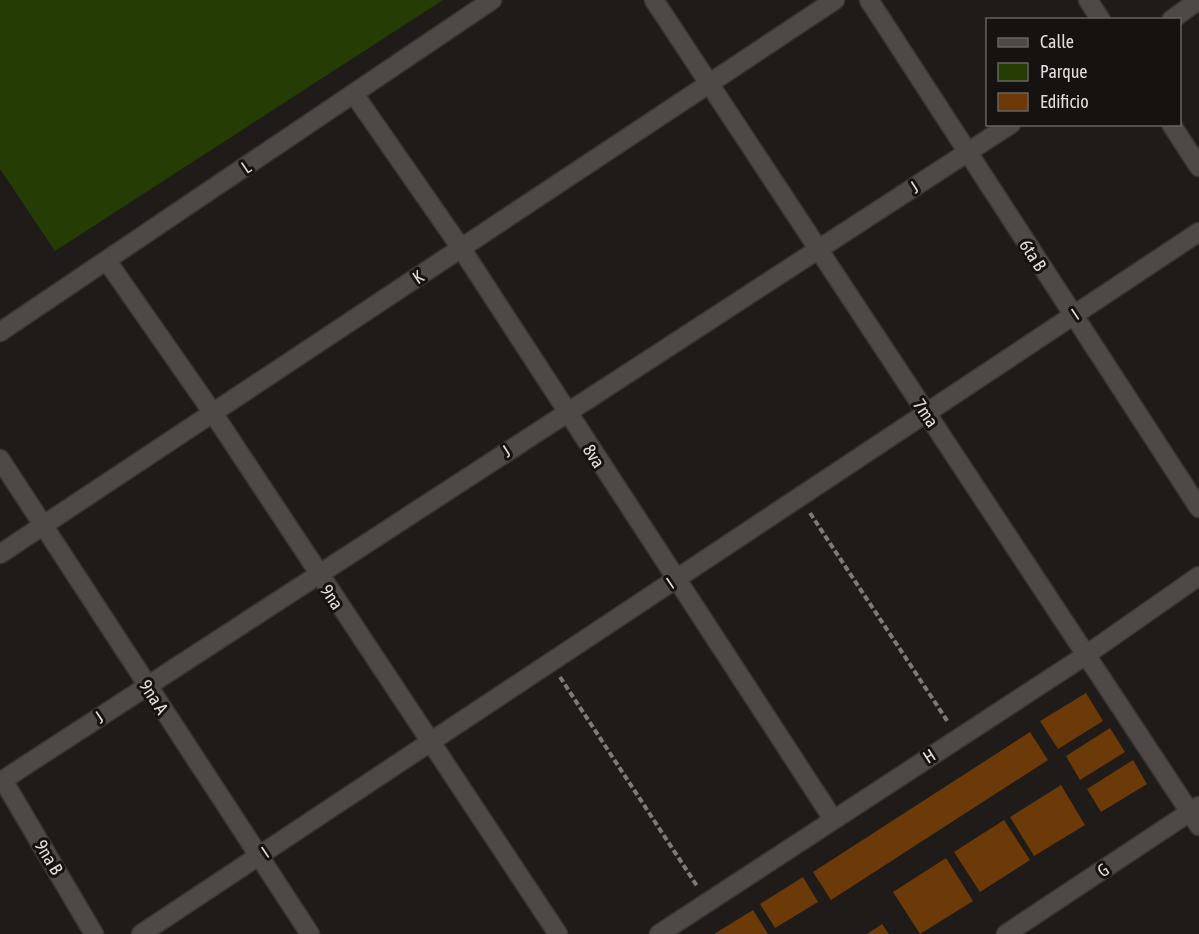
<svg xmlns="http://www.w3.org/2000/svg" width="1199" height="934" font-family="'Asap Condensed',sans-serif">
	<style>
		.green { fill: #253c04 }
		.building { fill: #6c3908 }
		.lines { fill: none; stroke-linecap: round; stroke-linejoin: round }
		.street-casing { stroke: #383534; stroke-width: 21 }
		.path { stroke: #7e7a78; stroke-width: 4; stroke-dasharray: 6 3; stroke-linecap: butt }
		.street { stroke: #4e4946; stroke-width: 18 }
		.labels { text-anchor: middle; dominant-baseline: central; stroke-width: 6; stroke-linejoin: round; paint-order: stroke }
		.street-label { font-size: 18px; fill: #e0dddb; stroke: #161210 }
	</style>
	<rect width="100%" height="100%" fill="#1f1b19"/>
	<path class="green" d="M0,0H443L55,251L0,169Z"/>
	<path class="building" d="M1086,693L1103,721L1058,749L1040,721Z
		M1110,728L1125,752L1080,780L1066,756Z
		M1030,732L1048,760L831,900L813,872Z
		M1133,760L1147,784L1101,812L1087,789Z
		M1061,785L1085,825L1034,856L1010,817Z
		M1004,820L1030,860L980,892L954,852Z
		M946,858L973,901L920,934L893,892Z
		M803,877L818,902L775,928L760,904Z
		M753,910L768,934H714Z
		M882,924L889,934H867Z"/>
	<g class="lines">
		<defs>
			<path id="street" d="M654,0L1199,826
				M869,0L1199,508
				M1088,0L1101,20
				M1171,20L1199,0
				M354,94L461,248L833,819
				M1171,124L1199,167
				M107,261L213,413L558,934
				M0,332L492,0
				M0,459L310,934
				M0,554L835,0
				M94,934L3,780L1011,124
				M141,934L1199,232
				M659,934L1086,655L1199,576
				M1006,934L1199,806"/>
		</defs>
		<use href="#street" class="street-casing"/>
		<path class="path" d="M810,513L948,722
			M560,677L697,886"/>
		<use href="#street" class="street"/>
	</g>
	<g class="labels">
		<g class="street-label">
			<text transform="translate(246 167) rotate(-34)">L</text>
			<text transform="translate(914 187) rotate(-33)">J</text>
			<text transform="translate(1033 255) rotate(57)">6ta B</text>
			<text transform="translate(418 277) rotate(-34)">K</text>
			<text transform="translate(1075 314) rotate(-34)">I</text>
			<text transform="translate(926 413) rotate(56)">7ma</text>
			<text transform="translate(506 451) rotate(-33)">J</text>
			<text transform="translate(594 456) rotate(57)">8va</text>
			<text transform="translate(670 583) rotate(-34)">I</text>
			<text transform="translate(332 597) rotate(56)">9na</text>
			<text transform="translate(154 697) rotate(57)">9na A</text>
			<text transform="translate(99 717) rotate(-34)">J</text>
			<text transform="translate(929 756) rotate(-33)">H</text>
			<text transform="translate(265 852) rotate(-34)">I</text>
			<text transform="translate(49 857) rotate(59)">9na B</text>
			<text transform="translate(1103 870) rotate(-34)">G</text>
		</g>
	</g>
	<rect x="986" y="18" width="195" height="108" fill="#161210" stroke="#676361" stroke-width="1.5"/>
	<rect x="998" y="38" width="30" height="9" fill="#4e4946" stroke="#676361" stroke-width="1.5"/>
	<text x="1040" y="48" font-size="18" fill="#e0dddb">Calle</text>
	<rect x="998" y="63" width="30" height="18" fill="#253c04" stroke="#676361" stroke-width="1.5"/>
	<text x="1040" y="78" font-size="18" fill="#e0dddb">Parque</text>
	<rect x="998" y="93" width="30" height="18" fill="#6c3908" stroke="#676361" stroke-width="1.5"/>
	<text x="1040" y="108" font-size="18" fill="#e0dddb">Edificio</text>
</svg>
